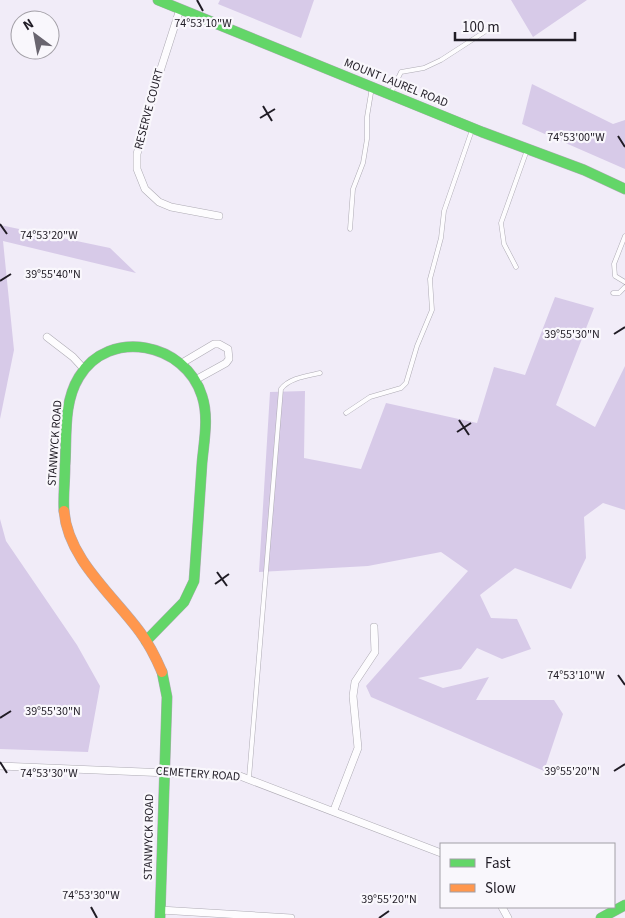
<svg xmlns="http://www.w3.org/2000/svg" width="625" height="918" font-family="'Source Sans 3',sans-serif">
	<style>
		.green { fill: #d7cae8 }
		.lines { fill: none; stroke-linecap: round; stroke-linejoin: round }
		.lane-casing { stroke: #aeabb4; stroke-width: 5 }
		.street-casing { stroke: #aeabb4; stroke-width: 8 }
		.fast-casing { stroke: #aeabb4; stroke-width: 11 }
		.slow-casing { stroke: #aeabb4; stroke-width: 11 }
		.lane { stroke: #fdfcfe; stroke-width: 4 }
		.street { stroke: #fdfcfe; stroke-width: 7 }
		.fast { stroke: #63d668; stroke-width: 10 }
		.slow { stroke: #ff974d; stroke-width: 10 }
		.ticks { fill: none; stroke: #201c25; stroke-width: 2 }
		.labels { text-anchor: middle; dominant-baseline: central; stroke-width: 4.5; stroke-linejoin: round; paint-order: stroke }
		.street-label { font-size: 12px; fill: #201c25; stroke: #f9f7fc }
		.ticks-label { font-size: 12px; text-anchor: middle; fill: #201c25; stroke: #f9f7fc; stroke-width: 4.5; stroke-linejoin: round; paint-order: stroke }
	</style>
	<rect width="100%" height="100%" fill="#f1ecf8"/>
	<path class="green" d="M220,0H314L301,38L218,4Z
		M511,0H587L533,37Z
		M532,84L613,124L625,120V169L522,124Z
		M0,225L110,248L136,273L3,241L14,350L0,419Z
		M555,297L594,308L556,405L595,427L625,366V510L603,503L584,517L586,558L571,589L515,568L480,595L491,618L517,619L531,649L502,659L477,648L461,669L418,678L443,688L489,677L476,700H554L563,714L544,771L371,697L366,686L468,571L441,552L368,566L259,572L270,392L305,391L304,458L361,469L386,403L477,423L494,367L525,375Z
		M0,519L6,541L77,645L100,686L88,752L0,749Z"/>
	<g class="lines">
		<defs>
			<path id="lane" d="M391,93L401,72L424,68L441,60L489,29
				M350,229L353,189L363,163L367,139V117L372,87
				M625,236L614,264L615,276L625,282
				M516,267L504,244L501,223L527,150
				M613,293H619L625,287
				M346,413L370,397L401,388L406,383L417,346L432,310L430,279L441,238L444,211L472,130
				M249,778L281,389C289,378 307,376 320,373"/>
			<path id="street" d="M180,9L155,87L137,154V169L145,189L159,202L171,207L219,216
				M47,337L73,357L84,369
				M182,363L214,344H219L228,349L229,359L226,363L197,379
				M0,766L240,776L441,853
				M334,810L358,748L353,696L355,682L375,652L374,627
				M502,907L508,918
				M160,910L291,918"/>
			<path id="fast" d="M158,0L482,132L584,170L625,189
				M64,511C63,496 65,481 65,466C67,436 63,403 79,377C109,327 186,343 202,396C209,417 204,441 202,463C199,503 197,542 194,581L184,602L146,641
				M160,918L167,697L162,672
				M601,918L625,905"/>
			<path id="slow" d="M64,511C68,559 113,595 140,632C149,644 156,658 162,672"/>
		</defs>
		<use href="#lane" class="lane-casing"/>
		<use href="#street" class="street-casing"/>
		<use href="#fast" class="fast-casing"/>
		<use href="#slow" class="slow-casing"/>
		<use href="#lane" class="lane"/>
		<use href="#street" class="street"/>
		<use href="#fast" class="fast"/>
		<use href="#slow" class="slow"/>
	</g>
	<path class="ticks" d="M197,0L203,11M263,106L272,121M260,118L275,109M618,136L625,147M0,224L7,234M0,281L11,274M614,334L625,327M459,420L469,435M457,432L471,423M217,572L227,586M215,584L229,574M618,675L625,685M0,718L11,711M0,762L7,773M614,771L625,764M91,907L97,918M379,918L389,911"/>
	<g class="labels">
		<g class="street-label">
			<text transform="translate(396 83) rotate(22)">MOUNT LAUREL ROAD</text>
			<text transform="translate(149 109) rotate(-75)">RESERVE COURT</text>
			<text transform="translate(55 443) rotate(-86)">STANWYCK ROAD</text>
			<text transform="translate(198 774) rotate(4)">CEMETERY ROAD</text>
			<text transform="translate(149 837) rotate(-89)">STANWYCK ROAD</text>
		</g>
	</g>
	<g class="ticks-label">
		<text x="203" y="27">74°53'10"W</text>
		<text x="576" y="141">74°53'00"W</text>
		<text x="49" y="239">74°53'20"W</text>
		<text x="53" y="278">39°55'40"N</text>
		<text x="572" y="338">39°55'30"N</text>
		<text x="576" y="679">74°53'10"W</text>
		<text x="53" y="715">39°55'30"N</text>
		<text x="572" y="775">39°55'20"N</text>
		<text x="49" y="777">74°53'30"W</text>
		<text x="91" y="899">74°53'30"W</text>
		<text x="389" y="903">39°55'20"N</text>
	</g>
	<rect x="440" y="843" width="175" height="65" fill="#f9f7fc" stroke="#a29fa6"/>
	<rect x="450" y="859" width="25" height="8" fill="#63d668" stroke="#a29fa6"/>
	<text x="485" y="868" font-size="15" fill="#201c25">Fast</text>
	<rect x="450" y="884" width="25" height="8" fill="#ff974d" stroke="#a29fa6"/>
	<text x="485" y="893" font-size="15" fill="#201c25">Slow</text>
	<g transform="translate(35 35) rotate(328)"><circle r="24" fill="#f9f7fc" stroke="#a29fa6"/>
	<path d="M0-4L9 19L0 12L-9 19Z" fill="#69656f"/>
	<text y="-8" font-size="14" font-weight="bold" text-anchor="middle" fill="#201c25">N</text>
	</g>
	<path d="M455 32v8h120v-8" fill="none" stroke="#201c25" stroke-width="2.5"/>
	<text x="462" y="32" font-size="15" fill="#201c25" stroke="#f9f7fc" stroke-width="4" paint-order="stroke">100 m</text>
</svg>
